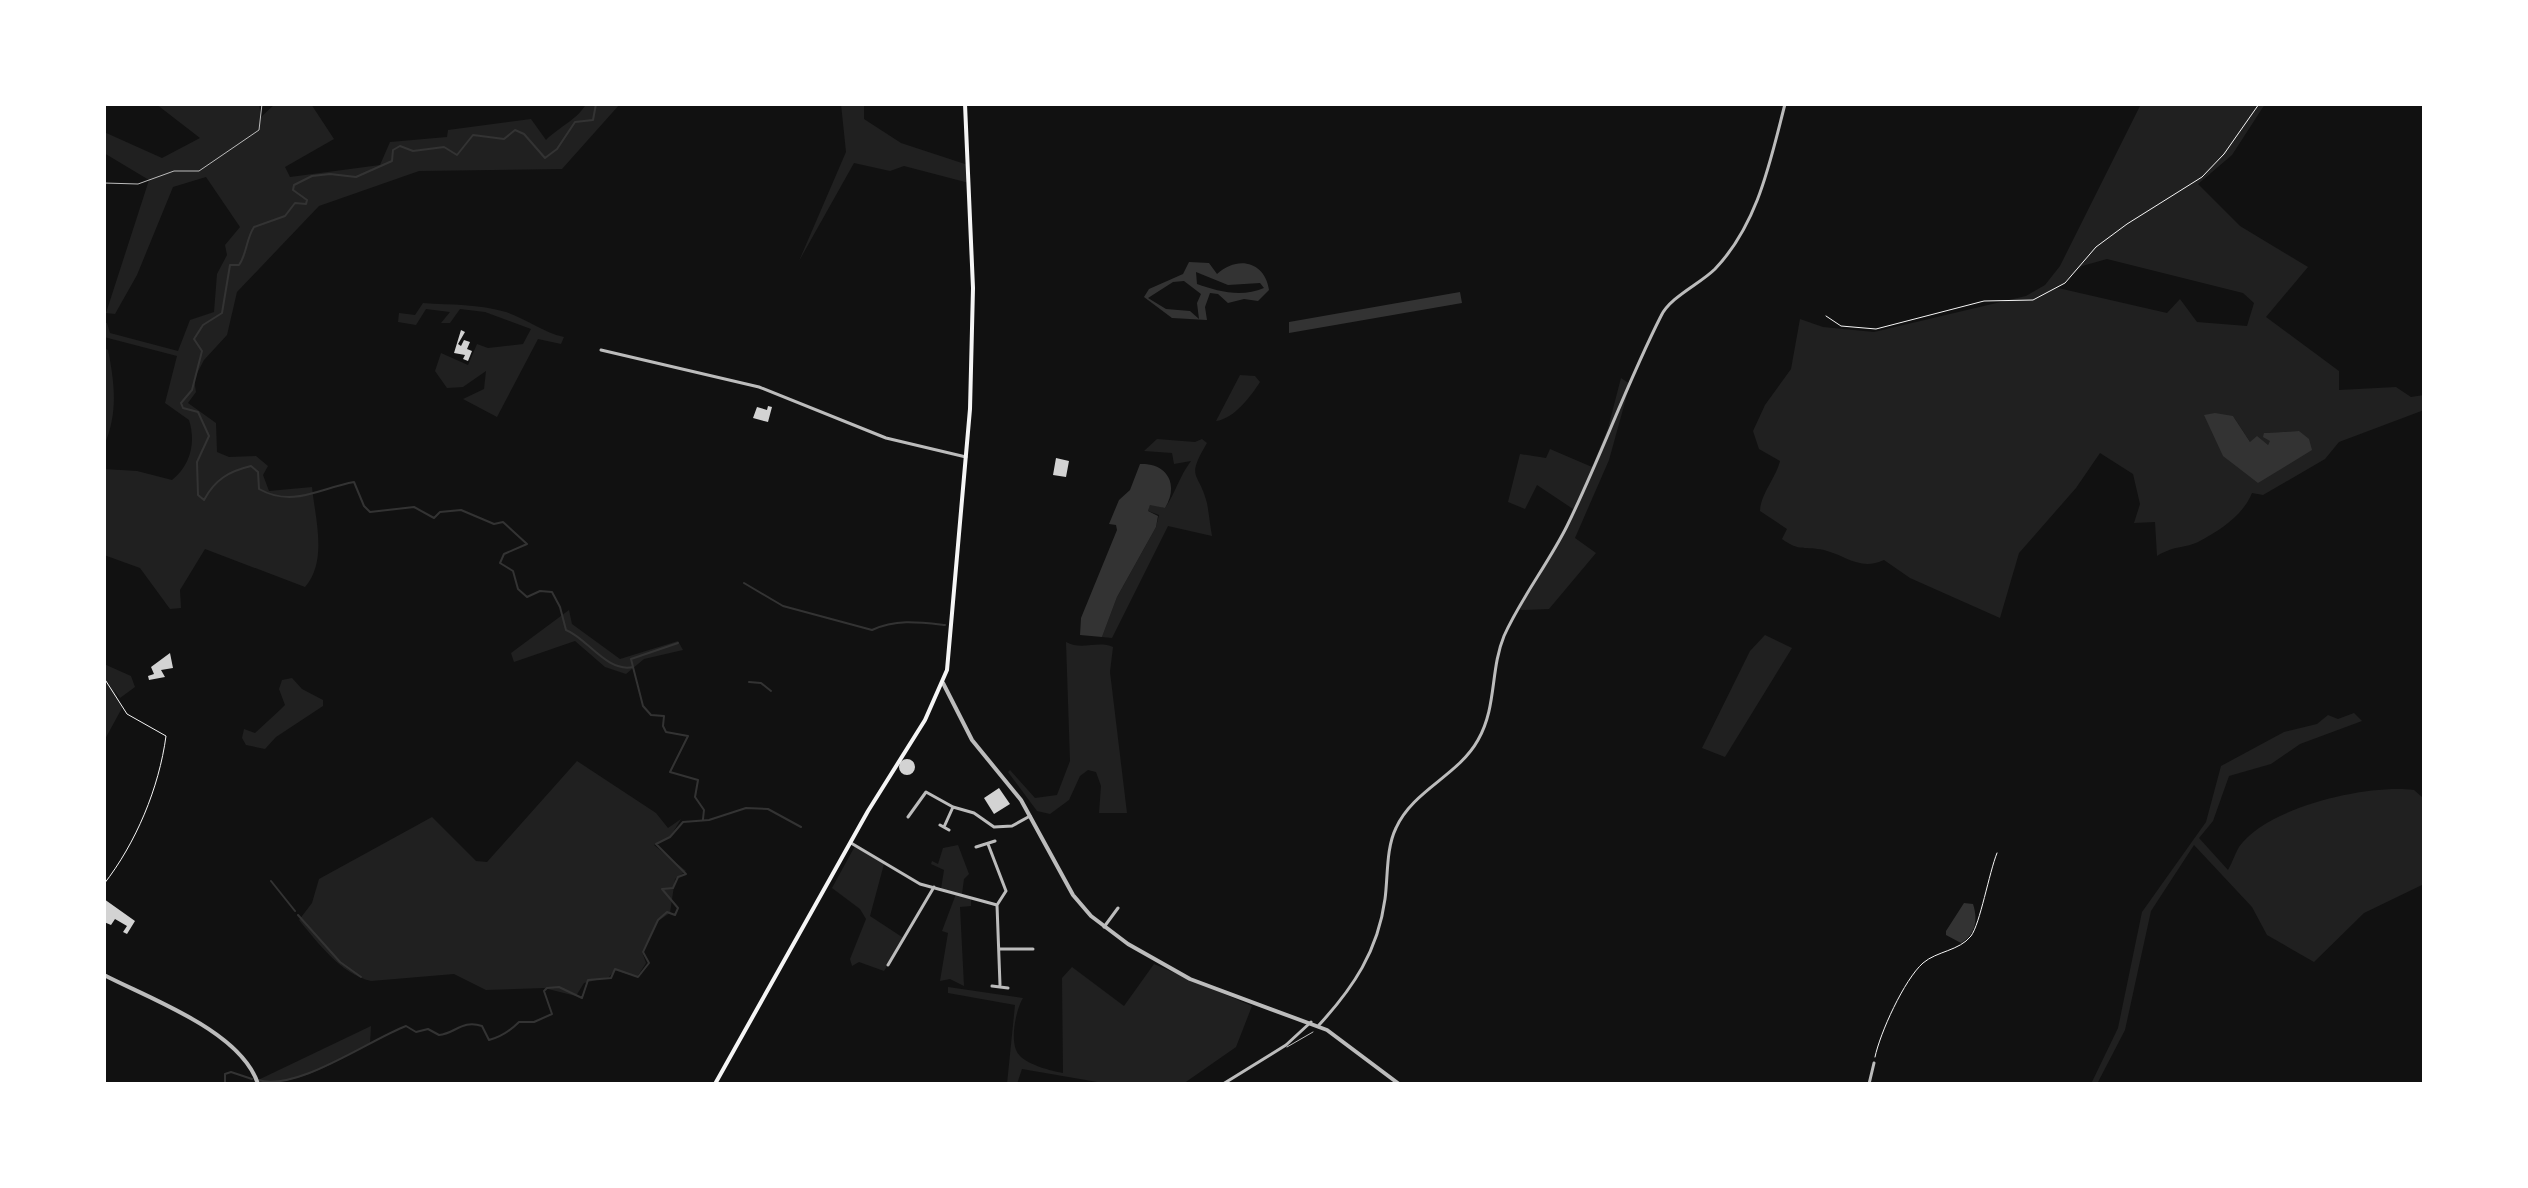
<svg xmlns="http://www.w3.org/2000/svg" width="2528" height="1188" font-family="Barlow,sans-serif">
	<style>
		.green { fill: #202020; fill-rule: evenodd }
		.water { fill: #333; fill-rule: evenodd }
		.lines { fill: none; stroke-linecap: round; stroke-linejoin: round }
		.stream { stroke: #333; stroke-width: 2 }
		.building { fill: #d3d3d3 }
		.path { stroke: #f5f5f5; stroke-width: 1 }
		.service { stroke: #bcbcbc; stroke-width: 1 }
		.minor { stroke: #bcbcbc; stroke-width: 3 }
		.tertiary { stroke: #bcbcbc; stroke-width: 4 }
		.secondary { stroke: #f5f5f5; stroke-width: 4 }
	</style>
	<rect width="100%" height="100%" fill="#111"/>
	<path class="green" d="M156,104H259L261,117L275,104H311L334,139L285,167L290,177L380,165L390,142L447,137L448,130L531,119L546,140C559,127 578,119 586,104H620L562,169L419,171L319,206L237,292L227,335L204,360L194,379L196,392L188,403L216,423L217,452L229,457L256,456L268,466L263,475L269,491L312,487C315,518 328,561 305,587L205,549L180,590L181,608L170,609L140,568L104,555V469L137,471L172,480C191,465 196,442 189,420L165,403L177,356L104,337V323H107L110,333L178,351L190,320L214,312L217,274L227,255L225,245L240,227L206,177L173,187L137,275L115,314L106,313L149,180L104,153V132L162,158L200,138Z
		M841,104H864V119L901,143L968,165L969,183L904,166L890,171L854,163L799,261L846,152Z
		M2141,104H2265L2232,155L2198,184L2240,226L2308,267L2266,317L2339,371V390L2396,387L2411,397L2424,395V410L2339,442L2325,459L2263,495L2252,493C2243,515 2221,530 2198,542C2186,548 2175,545 2157,556L2155,522L2134,523L2140,504L2133,474L2100,453L2076,488L2019,553L2000,618L1910,578L1884,560C1860,571 1847,556 1824,550C1805,546 1800,552 1782,539L1787,529L1760,511C1761,493 1775,480 1780,461L1759,449L1753,431L1765,405L1791,369L1800,319L1823,327L1874,332L2026,296L2045,285L2060,266ZM2107,259L2243,293L2254,303L2247,326L2197,322L2180,299L2167,313L2058,288L2082,266ZM2233,416L2250,442L2268,445L2271,441L2264,433L2299,431L2258,483Z
		M423,303C451,305 479,304 506,312C527,319 542,332 564,337L561,344L538,339L497,417L463,399L484,389L486,371L463,387L447,388L435,371L441,353L468,365L477,344L488,348L523,344L531,329L485,312L460,309L450,323H441L450,312L426,309L416,325L398,322L399,313L415,315Z
		M104,348L108,350C115,385 118,413 104,446Z
		M1240,375L1255,376L1260,382C1251,396 1234,419 1216,421Z
		M1621,378L1630,384L1609,460L1575,538L1596,553L1549,609L1522,610L1519,609L1552,556L1573,509L1537,485L1525,509L1508,502L1520,454L1546,458L1550,449L1592,467L1608,428Z
		M1157,439L1195,442L1202,439L1207,443C1185,480 1199,471 1207,503C1209,514 1210,525 1212,536L1168,526L1112,638L1102,637L1117,597L1156,527L1159,515L1148,511L1150,504L1165,508C1176,492 1179,477 1191,461L1174,464L1172,453L1144,451Z
		M569,610L572,624L620,659L678,641L683,650L644,659L626,674L605,667L575,641L514,662L511,653Z
		M1765,635L1792,648L1725,757L1702,748L1750,651Z
		M1066,642C1082,651 1098,640 1113,647L1110,672L1127,813H1099L1101,786L1096,772L1088,770L1080,776L1069,800L1050,814L1037,811L1008,772L1010,770L1035,798L1057,795L1070,761Z
		M104,664L131,676L135,687L120,698L114,690L122,708L104,741Z
		M292,678L302,689L323,700V706L276,737L265,749L246,745L242,738L244,729L255,733L281,709L285,705L279,689L282,680Z
		M2354,713L2362,721L2300,744L2271,764L2229,776L2213,821L2199,838L2228,870C2232,863 2235,854 2239,847C2267,807 2368,784 2414,790L2422,797L2424,884L2364,913L2314,962L2267,935L2252,907L2194,845L2151,911L2125,1030L2097,1084H2091L2118,1028L2142,912L2206,822L2221,766L2284,732L2317,724L2328,715L2338,719Z
		M577,761L656,813L668,828L681,819L670,837L654,845L686,871L675,879L670,913L658,921L642,952L646,963L637,977L615,970L609,977L584,983L576,996L544,988L486,990L454,974L371,981C341,974 318,943 299,920L312,903L319,879L432,817L476,861L487,862Z
		M958,845L969,874L964,879L962,894L971,897V906L960,907L964,986L950,979L940,981L948,933L942,931L956,894L941,889L944,870L931,864L932,861L938,864L943,848Z
		M855,846L884,864L870,916L905,939L884,971L859,962L852,966L850,959L866,919L860,909L832,888Z
		M1154,964L1252,1006L1236,1047L1183,1084H1109L1022,1069L1017,1084H1007L1015,1005L948,993V987L1023,998C1016,1009 1008,1045 1020,1056C1029,1065 1051,1071 1063,1073L1062,978L1072,967L1124,1006Z
		M371,1026L370,1044C337,1060 295,1089 256,1081Z"/>
	<path class="water" d="M1189,262L1209,263L1217,274C1238,255 1265,262 1269,290L1258,301L1244,299L1228,303L1218,294L1210,293L1205,307L1207,320L1172,318L1144,297L1149,289L1183,274ZM1196,272L1228,285L1260,283L1264,288C1241,298 1217,291 1197,284ZM1184,281L1201,294L1197,303L1199,319L1190,311L1166,309L1148,298L1173,282Z
		M1460,292L1462,303L1289,333V322Z
		M2215,413L2233,416L2250,442L2257,436L2268,445L2270,441L2263,437L2264,433L2299,431L2309,439L2312,450L2258,483L2223,456L2204,415Z
		M1140,464C1168,463 1179,485 1165,508L1150,505L1148,511L1158,516L1156,527L1117,597L1102,637L1080,635L1081,618L1117,530L1116,525L1109,524L1119,500L1130,490Z
		M1964,903L1973,904C1978,919 1976,934 1961,943L1946,935V931Z"/>
	<g class="lines">
		<path class="stream" d="M596,104L593,120L575,122L557,149L545,158L524,134L515,130L504,139L473,135L457,155L444,147L413,151L400,146L393,150L392,161L356,177L330,174L312,176L294,185L293,190L307,200L306,204L295,203L285,216L254,227C246,239 247,254 239,265H230L222,313L203,325L194,339L202,351L192,390L181,403L183,408L198,412L209,436L197,462L198,495L204,500C215,479 230,471 251,466L258,472L259,489C293,508 320,488 354,482L364,506L370,512L414,507L434,518L440,512L461,510L494,524L503,522L527,544L504,554L500,563L513,571L518,589L527,597L540,591L552,592L560,607L566,630C587,638 607,673 633,667L643,706L651,715L664,716L663,726L666,732L688,736L670,772L698,780L695,797L704,810L703,819
			M744,583L783,606L872,630C896,619 918,622 945,625
			M633,667L631,659L678,643
			M749,682L761,683L771,691
			M271,881L295,911
			M298,915L340,962L361,977
			M258,1080C297,1092 369,1040 406,1026L416,1032L428,1029L439,1035C455,1034 462,1019 482,1026L489,1040C501,1037 511,1030 519,1022H534L552,1014L544,991L547,988L559,987L582,998L588,980L611,978L615,969L638,977L649,963L643,952L658,920L667,912L675,915L678,908L662,889L673,888L678,877L686,874L656,844L670,837L683,822L709,820L746,808L768,809L801,827
			M225,1084V1074L231,1072L252,1079"/>
	</g>
	<path class="building" d="M461,330L465,332L458,344L461,346L464,340L470,342L467,349L472,351L468,361L463,359L465,355L454,353Z
		M768,406L772,407L768,422L753,418L757,407L767,410Z
		M1056,458L1069,461L1066,477L1053,475Z
		M170,653L173,668L161,670L165,677L149,680L148,676L154,674L151,667Z
		M899 767a8 8 0 1 1 16 0a8 8 0 1 1-16 0Z
		M999,788L1010,804L994,814L984,798Z
		M104,899L135,921L127,934L123,932L127,926L115,919L111,925L104,922Z"/>
	<g class="lines">
		<path class="path" d="M1826,316L1841,326L1876,329L1984,301L2033,300L2065,283L2096,247L2127,224L2202,177L2224,154L2259,104
			M104,678L127,714L166,736C159,788 136,843 104,884
			M1875,1057C1880,1033 1904,980 1923,963C1937,951 1959,951 1971,936C1980,924 1989,873 1997,853"/>
		<path class="service" d="M104,183L138,184L174,171H199L259,130L262,104
			M1287,1047L1313,1032"/>
		<path class="minor" d="M601,350L759,387L886,438L966,457
			M908,817L926,792L953,807L974,813L994,827L1012,826L1030,816
			M940,825L949,830
			M944,827L953,807
			M851,843L920,884L997,905
			M988,844L1006,891L997,905L1000,985
			M976,847L995,841
			M1104,927L1118,908
			M1000,949H1033
			M888,965L934,887
			M992,986L1008,988
			M1319,1025C1353,988 1378,951 1385,899C1388,877 1386,848 1396,828C1413,790 1458,776 1478,740C1497,707 1490,670 1504,636C1521,598 1548,564 1567,526C1601,457 1626,385 1661,316C1670,297 1700,284 1715,269C1758,224 1770,162 1785,104
			M1223,1084L1286,1045L1311,1022
			M1869,1084L1874,1063"/>
		<path class="tertiary" d="M943,683L972,740L1021,800L1073,895L1091,916L1128,944L1190,979L1327,1030L1399,1084
			M104,975C150,999 241,1031 258,1084"/>
		<path class="secondary" d="M715,1084L868,811L925,720L947,670L970,409L973,288L965,104"/>
	</g>
	<rect width="2528" height="1188" fill="none" stroke="#ffffff" stroke-width="212"/>
</svg>
